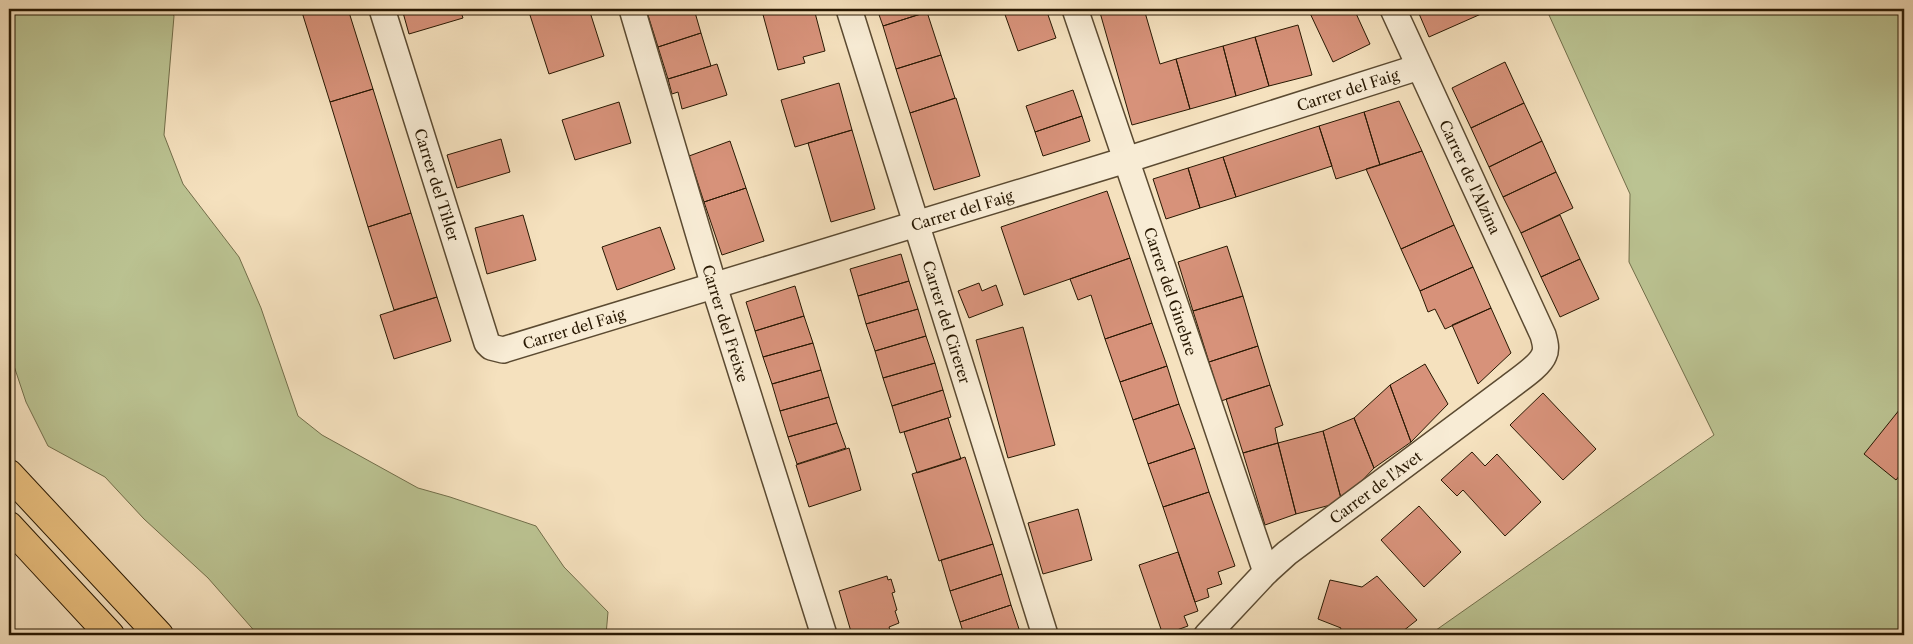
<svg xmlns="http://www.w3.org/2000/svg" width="1913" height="644" font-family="'Libre Caslon Text',serif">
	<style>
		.green { fill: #bbc392; stroke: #726e4a }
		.building { fill: #d7927a; stroke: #281802 }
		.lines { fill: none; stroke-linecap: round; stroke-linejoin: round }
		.minor-casing { stroke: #5b4a31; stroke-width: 28 }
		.primary-casing { stroke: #281802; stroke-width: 30 }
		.minor { stroke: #f8ecd5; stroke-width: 25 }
		.primary { stroke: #eac07f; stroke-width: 28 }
		.labels { text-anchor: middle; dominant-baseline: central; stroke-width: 4.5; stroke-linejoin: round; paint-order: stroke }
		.street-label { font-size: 15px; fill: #281802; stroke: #f8ecd5 }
	</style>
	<rect width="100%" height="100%" fill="#f5e1be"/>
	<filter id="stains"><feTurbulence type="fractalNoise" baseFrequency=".004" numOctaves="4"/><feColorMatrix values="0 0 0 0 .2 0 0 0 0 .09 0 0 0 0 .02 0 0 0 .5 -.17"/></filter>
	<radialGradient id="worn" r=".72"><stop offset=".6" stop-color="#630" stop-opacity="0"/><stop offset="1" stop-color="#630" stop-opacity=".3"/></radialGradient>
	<path class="green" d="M9,9H171L174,16L164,135L183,184L239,257L261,308L298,416L322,435L418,488L450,497L536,526L564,567L608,612L606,635H258L208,578L144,519L105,477L48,446L26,402L14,366L9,332V172L14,148L9,102Z
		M1554,9H1904V635H1429L1714,435L1629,262L1630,194L1549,15Z"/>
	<path class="building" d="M301,9H348L373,89L330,102Z
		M402,9H460L463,18L409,34Z
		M528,9H589L604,56L549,74Z
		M656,9H694L701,33L658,47L647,12Z
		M770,9H814L825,51L803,57L805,63L778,70L762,11Z
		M877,9H929L930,11L883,26Z
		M1003,9H1046L1056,38L1018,51Z
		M1099,9H1144L1160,64L1176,59L1190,109L1132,125Z
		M1308,9H1354L1370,44L1333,62Z
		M1417,9H1479L1481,14L1429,37Z
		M927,12L941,55L896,69L883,26Z
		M1298,25L1312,75L1269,86L1255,37Z
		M701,33L711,66L668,79L658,47Z
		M1255,37L1269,86L1236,96L1223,46Z
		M1223,46L1236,96L1190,109L1176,59Z
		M941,55L955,98L910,113L896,69Z
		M1505,62L1524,103L1471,128L1452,88Z
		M717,64L727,95L682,109L678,92L672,94L668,79Z
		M839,83L852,130L795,147L781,100Z
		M373,89L411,213L368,227L330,102Z
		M1073,90L1082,116L1035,132L1026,106Z
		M956,98L980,176L934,190L910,113Z
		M1399,101L1422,151L1380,165L1364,112Z
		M619,102L631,143L575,160L562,120Z
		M1524,103L1542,141L1489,167L1471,128Z
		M1364,112L1380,165L1336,179L1319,126Z
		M1082,116L1090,141L1043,156L1035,132Z
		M1319,126L1332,166L1236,197L1223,157Z
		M852,130L875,209L831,222L808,143Z
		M501,139L510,172L457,188L447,155Z
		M730,141L746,188L704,202L689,156Z
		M1542,141L1556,172L1503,197L1489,167Z
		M1422,151L1454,225L1401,249L1366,169Z
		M1223,157L1236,197L1200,208L1188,168Z
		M1188,168L1200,208L1166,219L1153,179Z
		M1556,172L1573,208L1521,233L1503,197Z
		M746,188L764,241L722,255L704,202Z
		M1107,191L1130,258L1024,295L1001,227Z
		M411,213L437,297L394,310L368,227Z
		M523,215L536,260L487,274L475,228Z
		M1560,215L1580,259L1541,277L1521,233Z
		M1454,225L1473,267L1420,291L1401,249Z
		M660,227L675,269L617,290L602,247Z
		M1227,246L1243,296L1193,311L1178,262Z
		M901,254L909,281L858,296L850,269Z
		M1130,258L1152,323L1105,339L1091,295L1078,300L1070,279Z
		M1580,259L1599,299L1560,317L1541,277Z
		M1473,267L1491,308L1445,329L1435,309L1428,312L1420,291Z
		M909,281L918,309L866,324L858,296Z
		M979,283L982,291L996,285L1003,305L969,318L958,291Z
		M795,286L804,316L755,331L746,302Z
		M1243,296L1258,346L1209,362L1193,311Z
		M437,297L451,341L394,359L380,315Z
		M1491,308L1511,353L1478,384L1452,325Z
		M918,309L926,336L875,351L866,324Z
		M804,316L813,343L763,357L755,331Z
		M1152,323L1167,366L1120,382L1105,339Z
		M1023,327L1055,445L1008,458L976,340Z
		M926,336L935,363L883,378L875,351Z
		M813,343L821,370L772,384L763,357Z
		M1258,346L1270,385L1221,401L1209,362Z
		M935,363L943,390L892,406L883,378Z
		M1425,364L1448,404L1411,442L1390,385Z
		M1167,366L1179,404L1133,420L1120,382Z
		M821,370L829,397L780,411L772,384Z
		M1270,385L1283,425L1275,428L1278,443L1243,453L1226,399Z
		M1390,385L1411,442L1374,468L1354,418Z
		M943,390L951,417L900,433L892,406Z
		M1543,393L1596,449L1563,480L1510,425Z
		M829,397L837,423L788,437L780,411Z
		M1179,404L1195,448L1148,464L1133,420Z
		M1900,409L1904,412V470L1896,480L1864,454Z
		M948,418L961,459L917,473L904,432Z
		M1354,418L1374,468L1342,502L1323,431Z
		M837,423L846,448L797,464L788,437Z
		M1323,431L1342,502L1296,514L1278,443Z
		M1278,443L1296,514L1265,525L1243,453Z
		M849,448L861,490L809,507L796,465Z
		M1195,448L1209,492L1163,507L1148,464Z
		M1472,452L1485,466L1497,454L1541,502L1505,536L1463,490L1457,496L1441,480Z
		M965,457L993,544L939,561L912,474Z
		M1209,492L1235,566L1218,572L1222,584L1207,589L1209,597L1195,602L1163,507Z
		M1419,506L1461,552L1424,587L1381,540Z
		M1078,509L1092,560L1043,574L1028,523Z
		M993,544L1002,574L950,591L941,560Z
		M1178,552L1198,611L1184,616L1188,626L1163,635L1139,565Z
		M1002,574L1011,605L960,622L950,591Z
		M887,576L888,580L891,579L895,592L892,593L897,610L895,611L899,623L889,627L892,635H852L839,591Z
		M1377,576L1417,620L1398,635H1338L1341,628L1318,619L1330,580L1362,587Z
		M1011,605L1021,635H964L960,622Z"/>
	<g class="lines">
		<defs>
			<g id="minor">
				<path id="s1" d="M382,9L487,343L491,347L503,350L1126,160L1419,67"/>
				<path id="s2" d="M632,9L714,286L824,635"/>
				<path id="s3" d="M849,9L1045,635"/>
				<path id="s4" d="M1075,9L1266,572"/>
				<path id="s5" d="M1207,635L1266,572L1287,553L1508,388C1518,380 1540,366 1544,355C1547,349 1545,342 1543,335L1393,9"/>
			</g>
			<path id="primary" d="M9,474L159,635
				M9,526L110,635"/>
		</defs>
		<use href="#minor" class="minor-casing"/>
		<use href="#primary" class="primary-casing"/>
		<use href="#minor" class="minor"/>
		<use href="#primary" class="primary"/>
	</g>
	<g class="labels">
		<g class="street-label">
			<text stroke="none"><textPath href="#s1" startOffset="1252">Carrer del Faig</textPath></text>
			<text transform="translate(1470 177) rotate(65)">Carrer de l'Alzina</text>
			<text stroke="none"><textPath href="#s1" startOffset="184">Carrer del Til·ler</textPath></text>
			<text stroke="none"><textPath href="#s1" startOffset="848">Carrer del Faig</textPath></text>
			<text stroke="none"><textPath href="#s4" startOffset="298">Carrer del Ginebre</textPath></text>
			<text stroke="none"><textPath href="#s3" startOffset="328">Carrer del Cirerer</textPath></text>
			<text stroke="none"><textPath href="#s2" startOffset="328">Carrer del Freixe</textPath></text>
			<text stroke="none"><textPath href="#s1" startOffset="442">Carrer del Faig</textPath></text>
			<text stroke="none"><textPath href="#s5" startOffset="225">Carrer de l'Avet</textPath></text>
		</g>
	</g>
	<rect width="1913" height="644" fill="none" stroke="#f5e1be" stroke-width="30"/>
	<rect x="10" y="10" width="1893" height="624" fill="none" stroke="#281802" stroke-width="2.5"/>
	<rect x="15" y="15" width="1883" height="614" fill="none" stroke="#281802"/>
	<rect width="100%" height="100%" filter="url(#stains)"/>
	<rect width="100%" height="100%" fill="url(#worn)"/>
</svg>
